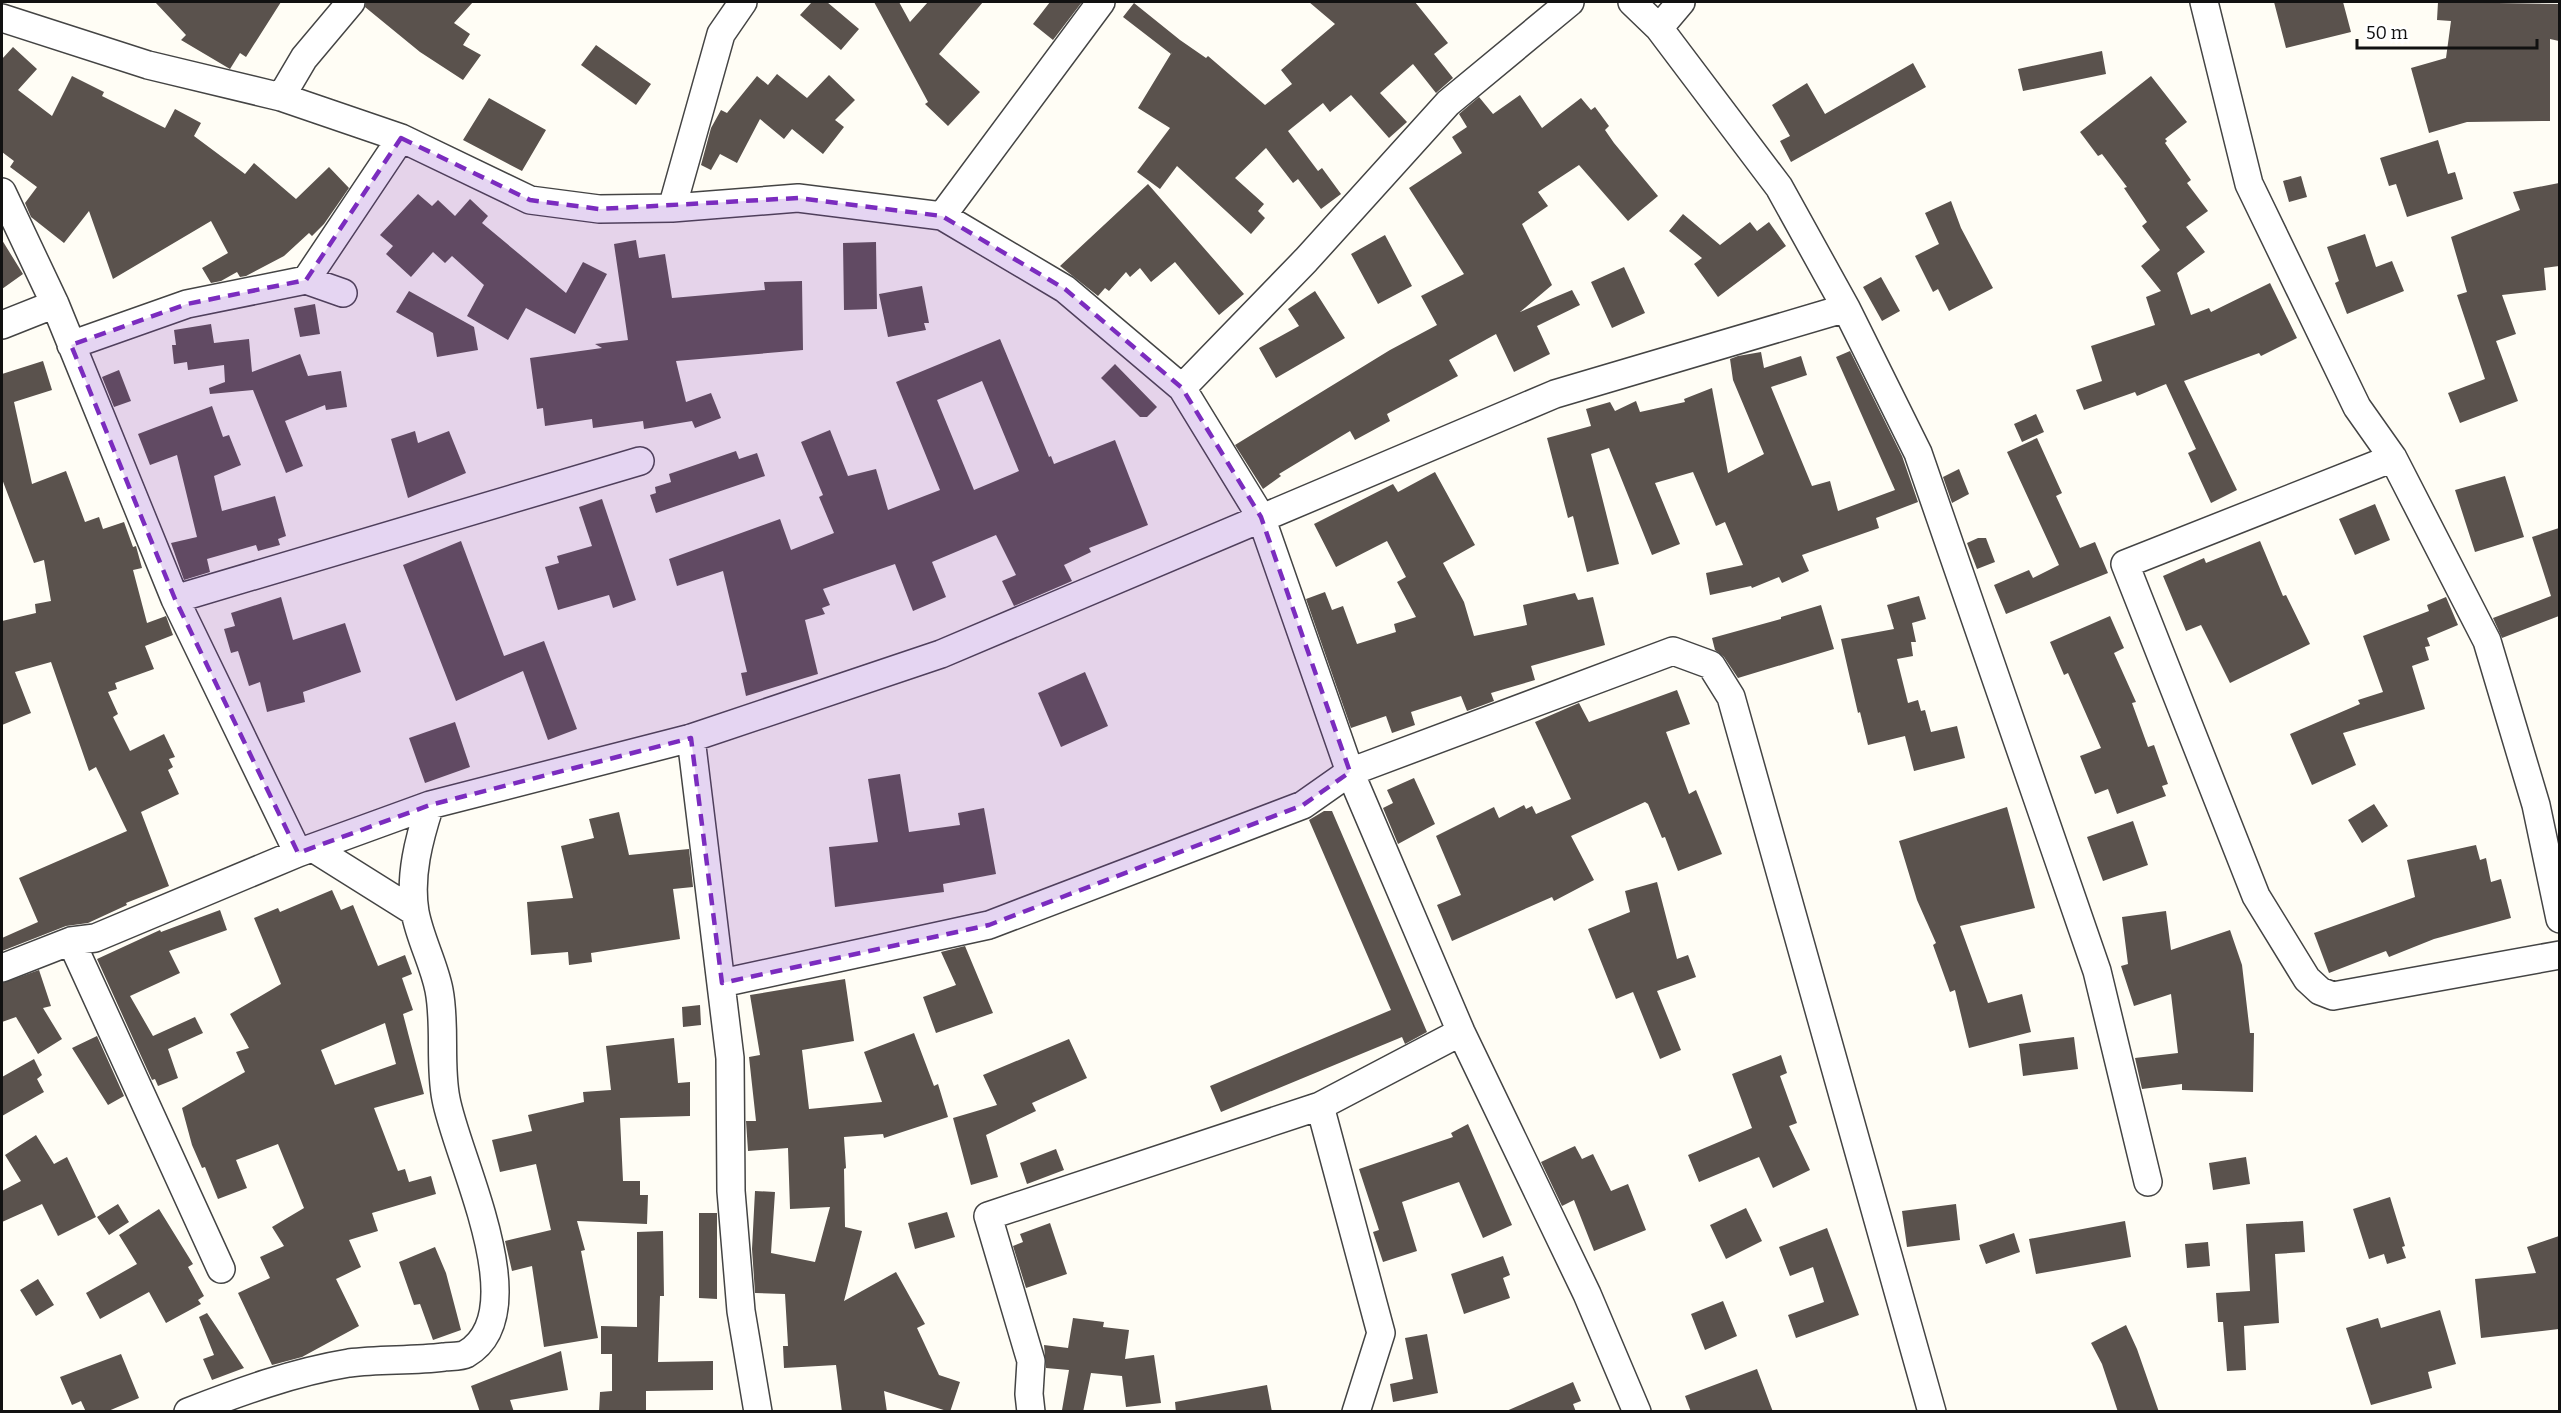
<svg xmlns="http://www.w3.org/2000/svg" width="2561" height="1413" font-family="Bitter,serif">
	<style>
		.building { fill: #5a524d; fill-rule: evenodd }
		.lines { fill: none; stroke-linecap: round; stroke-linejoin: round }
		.minor-casing { stroke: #444; stroke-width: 30 }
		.minor { stroke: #fff; stroke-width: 27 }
		.marked { fill: #7b2cbf; fill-opacity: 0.2; stroke: #7b2cbf; stroke-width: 4.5; stroke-dasharray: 12 8; stroke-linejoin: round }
	</style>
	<rect width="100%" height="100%" fill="#fffdf5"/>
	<path class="building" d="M155,2H281L246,57L240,53L230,69L181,40L186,35Z
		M366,2H473L454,23L470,34L463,45L481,55L463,80L420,52L365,7Z
		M812,2H827L859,29L841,50L800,15Z
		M874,2H899L910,22L928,2H983L939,54L980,92L948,126L925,104L928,102Z
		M1050,2H1082L1053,40L1033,24Z
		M1309,2H1415L1448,43L1434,54L1453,78L1436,93L1413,64L1380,93L1407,122L1389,138L1351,95L1330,112L1323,103L1288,131L1318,171L1322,168L1341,194L1321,209L1298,179L1293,183L1266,148L1235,178L1264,204L1258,211L1265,218L1251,234L1177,166L1160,189L1137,172L1170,128L1138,108L1172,52L1171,54L1123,17L1134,3L1180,40L1206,58L1208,56L1265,105L1292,84L1281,70L1335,24Z
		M2274,2H2343L2351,32L2286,48Z
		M2438,2L2559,4V41L2550,39V121L2467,122L2429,133L2411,68L2446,58L2451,21L2437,20Z
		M596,45L651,84L636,105L581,65Z
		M13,47L37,69L18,90L52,116L72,76L104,92L102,96L165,128L175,109L201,123L194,136L245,174L254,163L296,199L329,167L349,188L324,224L312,236L309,233L284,256L246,276L240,277L237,272L221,281L211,283L202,268L228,253L211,221L113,279L89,211L64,243L31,217L25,203L37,187L10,167L14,161L2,152V59Z
		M2102,51L2106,74L2023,91L2018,69Z
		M1913,63L1926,87L1791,162L1780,141L1790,136L1772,105L1807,83L1825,114Z
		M777,74L807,98L829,75L855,100L835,120L844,127L823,154L792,129L784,139L760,119L737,163L720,154L711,170L701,165L711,128L721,110L727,113L757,76L768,85Z
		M2151,76L2187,122L2165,139L2167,141L2165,143L2191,180L2187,183L2208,211L2186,227L2205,252L2177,273L2191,315L2209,308L2211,312L2270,283L2297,338L2261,356L2259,353L2184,381L2237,490L2211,503L2188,453L2196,449L2166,384L2137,396L2135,392L2084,410L2076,390L2102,381L2091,346L2155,325L2146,297L2161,291L2141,266L2160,250L2142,226L2147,222L2124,188L2127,187L2102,154L2098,156L2080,132Z
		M1520,95L1542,128L1581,98L1591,110L1595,107L1609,126L1605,130L1614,143L1658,196L1628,221L1579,165L1538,192L1548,206L1522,224L1552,285L1520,312L1572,290L1580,305L1537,326L1550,354L1514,372L1496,334L1449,360L1458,376L1387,414L1390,421L1355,440L1350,431L1279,474L1281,476L1263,489L1235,445L1390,350L1437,325L1421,296L1464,274L1409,188L1462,153L1452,137L1467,127L1459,114L1479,97L1493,114Z
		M489,98L546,130L522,171L463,140Z
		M2438,140L2448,174L2455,172L2463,199L2407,217L2396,184L2389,186L2380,158Z
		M2301,176L2307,197L2289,202L2283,181Z
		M2559,183V266L2544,268L2546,290L2502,295L2516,334L2496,341L2518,401L2460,423L2448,393L2485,379L2457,295L2467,292L2451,237L2520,210L2513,192Z
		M1148,184L1244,294L1219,315L1175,262L1151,282L1140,268L1130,277L1126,272L1109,291L1105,288L1098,296L1060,266Z
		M418,194L432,206L438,200L455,216L470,199L488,216L482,223L566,293L583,262L607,274L575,334L526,308L508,340L467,316L484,285L452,256L445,263L433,252L411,277L386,254L393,246L380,235Z
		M1951,201L1961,228L1993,288L1949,311L1938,289L1933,292L1915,256L1939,244L1925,213Z
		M1683,214L1720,245L1750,222L1757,231L1769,222L1786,246L1718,297L1694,264L1702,258L1669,231Z
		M2365,234L2376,267L2392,261L2404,291L2347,314L2335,283L2339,281L2327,247Z
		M1385,235L1412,286L1378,304L1351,254Z
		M2,240L23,274L2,289Z
		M636,240L639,258L665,254L672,298L765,290L764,282L802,281L803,350L676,361L686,402L711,393L721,418L695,428L692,421L644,429L643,421L593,428L592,419L545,426L543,408L537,409L530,358L602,348L595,344L628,340L614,244Z
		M876,242L877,309L844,310L843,243Z
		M1624,267L1645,313L1612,328L1591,282Z
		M1881,277L1900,311L1882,321L1863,287Z
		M922,286L929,323H924L926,330L888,337L879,294Z
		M409,291L474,327L478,350L437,357L433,333L396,312Z
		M1315,291L1345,338L1276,378L1259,348L1299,326L1288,309Z
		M315,304L320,334L300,337L294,308Z
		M211,324L214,343L249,339L252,372L300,354L308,376L341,371L347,407L326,410L325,405L285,421L303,466L286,473L253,390L210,394L209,388L225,382L224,365L188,370L187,362L174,364L172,345H176L174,330Z
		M1000,339L1049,457L1051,456L1054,464L1115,440L1148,525L1089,548L1091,552L1064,565L1072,581L1014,606L1002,581L1016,575L996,535L932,562L946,597L913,611L895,564L823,589L830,605L822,608L825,614L805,620L818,674L746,696L741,673L747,672L723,571L677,586L669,559L780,519L791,550L834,533L819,497L823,495L801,442L830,430L848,476L876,469L888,510L940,490L896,382ZM982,381L1019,471L974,490L937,400Z
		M1850,351L1902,456L1918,502L1876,518L1879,528L1802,555L1809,571L1782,583L1779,577L1752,588L1751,586L1710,595L1706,573L1743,565L1725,522L1716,526L1693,472L1655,483L1680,544L1652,555L1609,448L1591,454L1619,564L1587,572L1573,516L1568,518L1547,438L1591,426L1586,409L1610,402L1615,411L1636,401L1640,412L1685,402L1684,399L1712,388L1728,473L1764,454L1733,380L1730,359L1738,356L1761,352L1764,368L1801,356L1807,375L1771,387L1812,486L1830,481L1838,511L1895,490L1836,357Z
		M43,361L52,390L14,402L32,484L66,471L85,522L99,517L103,529L124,522L133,547L136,546L142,568L133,570L147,623L166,616L173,635L145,646L154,669L115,683L117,689L108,692L118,714L113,717L130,751L164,734L175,757L169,759L173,767L168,770L179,794L141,812L169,886L126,903L127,905L88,923L66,926L2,951V938L38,922L19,878L127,831L96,767L89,771L51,662L15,672L31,713L2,725V621L36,613L35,604L51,601L44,560L34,563L2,479V374Z
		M1115,364L1157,407L1147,417H1140L1101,378Z
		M119,370L131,401L114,407L102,377Z
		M212,406L223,437L229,435L241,465L214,476L222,511L275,496L286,536L278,539L280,545L258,551L256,545L207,559L210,572L184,580L171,543L197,537L177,455L150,465L138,434Z
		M2036,414L2044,432L2022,442L2014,424Z
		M415,431L418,443L449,431L466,473L408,498L391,439Z
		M2037,438L2062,493L2056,496L2080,548L2095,542L2108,573L2006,614L1994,585L2029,570L2033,578L2059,565L2007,452Z
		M736,451L739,459L757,453L765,476L656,513L650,495L656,493L655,487L671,482L669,474Z
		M1959,469L1969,494L1952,503L1943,477Z
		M1435,472L1475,545L1443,563L1464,602L1474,636L1527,625L1523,605L1575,593L1578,600L1593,597L1605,645L1531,666L1535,680L1491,693L1494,701L1467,711L1461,696L1411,712L1415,725L1392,733L1386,716L1351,728L1306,599L1325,592L1332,610L1343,606L1357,644L1396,632L1394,624L1416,617L1397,582L1406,577L1387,541L1336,567L1314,524L1393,484L1398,492Z
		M2505,476L2524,537L2475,552L2455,490Z
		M602,499L636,600L613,608L609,595L558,610L545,567L559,563L557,556L592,546L579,507Z
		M2375,504L2390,540L2355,555L2339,519Z
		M2559,528V616L2502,638L2493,618L2551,596L2532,537Z
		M1978,538H1986L1995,562L1977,569L1967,543Z
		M461,541L504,656L544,641L577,729L548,740L523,671L456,701L403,565Z
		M2260,541L2283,596L2286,595L2310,644L2230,683L2201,625L2186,631L2163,576L2204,558L2206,563Z
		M1919,596L1926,619L1912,623L1916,642H1911L1913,656L1897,659L1908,703L1918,700L1921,711L1925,710L1931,732L1957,726L1965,758L1914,771L1905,736L1868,745L1860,712L1858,713L1841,639L1894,629L1887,605Z
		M281,597L293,640L345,623L361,672L303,692L305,702L267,712L260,682L249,686L238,651L231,653L224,629L235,626L231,613Z
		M2446,597L2458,625L2427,638L2430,646L2425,647L2429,660L2412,666L2425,709L2343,733L2356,765L2312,785L2290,734L2360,704L2358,700L2383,692L2363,636L2429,611L2427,605Z
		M1821,605L1834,649L1738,678L1724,657L1715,650L1712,638L1781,619V617Z
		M2110,616L2124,648L2114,653L2136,702L2132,703L2148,747L2154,745L2168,784L2162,786L2166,796L2117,814L2108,789L2095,794L2080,756L2101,748L2068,673L2064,675L2050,642Z
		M1085,672L1108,726L1061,747L1038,693Z
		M1677,690L1690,724L1666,732L1689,794L1696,790L1722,854L1678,871L1665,837L1662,838L1648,804L1645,802L1571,836L1594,880L1554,901L1552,897L1452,941L1437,905L1461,895L1436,836L1494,807L1499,818L1524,805L1526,809L1532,806L1536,814L1571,799L1535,722L1579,703L1589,722Z
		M455,722L470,767L425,783L409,738Z
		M900,774L909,832L960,825L958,813L984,808L996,874L943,884L944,892L835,907L829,847L878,842L868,779Z
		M1414,778L1435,824L1398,844L1383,808L1393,803L1387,790Z
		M2374,804L2388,826L2362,843L2348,820Z
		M2007,807L2035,908L1960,926L1988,1003L2022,994L2031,1032L1969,1048L1955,990L1950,992L1933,945L1936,943L1917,900L1899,841Z
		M1324,811H1332L1427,1032L1405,1044L1402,1037L1221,1112L1210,1086L1391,1010L1309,820Z
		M619,812L629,855L689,849L693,887L673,889L680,939L591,953L592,962L569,965L568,952L531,955L527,902L573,898L561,846L594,838L589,819Z
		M2133,821L2148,865L2103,881L2087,837Z
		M2476,845L2480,860L2486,858L2491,882L2501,879L2511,918L2434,939L2389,957L2386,951L2329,973L2314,933L2415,897L2407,860Z
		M1657,882L1677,959L1688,955L1696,977L1657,991L1681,1050L1660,1059L1633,992L1616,999L1588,929L1630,912L1625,891Z
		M332,890L341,910L353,905L378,966L405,955L412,974L402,978L413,1010L403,1014L424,1094L374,1108L398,1171L405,1169L409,1182L431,1176L436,1194L372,1213L378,1231L349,1240L361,1267L336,1279L359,1326L302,1357L272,1365L238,1293L270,1278L260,1257L284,1246L272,1227L304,1208L278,1144L236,1160L247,1188L218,1199L205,1167L202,1168L192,1145L182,1108L245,1072L236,1052L249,1048L230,1014L281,984L254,918L278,908L280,912ZM385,1023L396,1064L335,1085L321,1050Z
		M220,910L227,930L169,951L180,973L130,996L153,1036L195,1017L203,1033L168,1049L178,1078L158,1086L155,1079L152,1080L97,959L160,930L161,932Z
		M2166,911L2171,950L2230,930L2242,965L2250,1033H2254L2253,1092L2182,1090V1084L2142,1089L2135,1058L2178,1053L2171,994L2134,1006L2121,966L2128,964L2122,917Z
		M965,946L993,1013L936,1033L923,997L956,985L941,952Z
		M39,970L51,1006L43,1008L62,1039L38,1054L16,1017L2,1022V983Z
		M845,979L854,1041L802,1050L809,1109L882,1102L864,1052L914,1033L934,1086L938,1084L948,1117L884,1138L883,1134L844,1137L846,1168L844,1169L845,1227L862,1231L844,1301L896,1272L925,1324L917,1328L939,1375L960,1382L950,1412L884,1391L887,1412H842L836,1365L784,1368L783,1346H788L785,1294L755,1293L752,1249L755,1191L775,1192L771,1253L815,1262L830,1207L790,1209L788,1148L748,1151L746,1121H756L749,1057L760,1055L750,995Z
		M700,1005L701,1025L683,1027L682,1007Z
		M97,1036L124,1096L108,1105L72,1048Z
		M2074,1037L2078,1069L2023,1076L2019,1044Z
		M674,1038L678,1083L690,1082V1116L620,1118L623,1181H640V1195H648L647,1224L577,1221L585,1250L581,1251L598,1338L544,1347L532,1266L512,1271L505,1241L551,1230L536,1164L500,1172L492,1140L532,1131L528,1115L584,1102L583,1092L611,1090L606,1046Z
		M1069,1039L1087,1078L1032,1103L1036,1111L986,1135L998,1177L971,1185L953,1118L997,1105L983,1075Z
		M1781,1055L1787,1073L1780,1076L1797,1123L1789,1126L1810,1170L1773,1188L1759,1157L1699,1182L1688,1155L1752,1128L1732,1074Z
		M34,1059L42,1075L37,1079L44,1092L2,1116V1077Z
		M1468,1124L1512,1225L1483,1238L1459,1182L1402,1202L1417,1251L1383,1262L1373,1232L1379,1230L1359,1169L1453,1137L1451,1133Z
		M36,1135L54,1164L67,1157L96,1217L58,1236L42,1204L2,1222V1191L21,1181L5,1155Z
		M1575,1146L1582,1159L1593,1154L1611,1191L1628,1184L1646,1230L1594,1251L1574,1200L1562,1206L1541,1162Z
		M1056,1149L1064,1170L1027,1184L1020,1163Z
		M2246,1157L2250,1184L2213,1190L2209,1163Z
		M2390,1197L2405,1246L2402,1247L2406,1258L2387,1264L2384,1254L2369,1259L2353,1209Z
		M118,1204L129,1222L109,1235L97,1217Z
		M1956,1204L1960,1240L1907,1247L1902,1211Z
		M1746,1208L1762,1241L1726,1259L1710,1225Z
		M159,1209L193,1264L188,1267L204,1296L198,1300L201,1304L166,1323L149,1292L100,1319L86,1293L137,1264L119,1235Z
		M947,1212L955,1237L915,1249L908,1223Z
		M699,1213H717V1299L699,1298Z
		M2125,1221L2131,1257L2036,1274L2029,1239Z
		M2303,1221L2305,1252L2275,1254L2279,1323L2244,1326L2246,1370L2227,1371L2223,1322H2218L2216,1293L2250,1291L2246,1224Z
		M1050,1223L1067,1274L1026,1288L1013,1246L1023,1242L1020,1234Z
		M1827,1228L1859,1315L1796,1338L1788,1315L1824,1302L1813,1267L1790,1276L1779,1247Z
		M663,1231L664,1296H660L658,1362L713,1361V1390L646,1391V1412H599L600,1392L612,1391V1354H601V1326L637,1327V1232Z
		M2014,1233L2020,1252L1986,1264L1979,1245Z
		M2559,1236V1329L2481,1338L2475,1279L2536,1273L2527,1247Z
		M2208,1242L2210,1266L2187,1268L2185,1244Z
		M435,1247L446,1273L461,1330L433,1340L420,1304L414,1305L399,1262Z
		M1503,1256L1510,1275L1503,1278L1510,1298L1464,1314L1451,1274Z
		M38,1279L54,1305L36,1316L20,1290Z
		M1723,1301L1737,1336L1705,1350L1691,1314Z
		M2440,1310L2456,1364L2428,1372L2432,1388L2371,1405L2346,1328L2378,1318L2381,1328Z
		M207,1313L244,1368L212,1380L203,1359L214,1355L199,1317Z
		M1073,1318L1104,1322L1103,1327L1129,1330L1125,1359L1154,1355L1161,1403L1126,1407L1122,1376L1091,1373L1083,1412L1062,1410L1069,1370L1046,1368L1044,1345L1068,1348Z
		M2126,1325L2137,1349L2159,1412H2118L2102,1364L2091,1343Z
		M1427,1334L1438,1393L1393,1402L1390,1384L1413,1379L1405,1338Z
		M561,1351L568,1390L510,1400L514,1412H480L471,1386Z
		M121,1354L139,1398L106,1412H86L81,1401L72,1405L60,1377Z
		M1757,1369L1773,1412H1691L1685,1396Z
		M1573,1382L1581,1401L1573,1404L1576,1412H1504Z
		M1267,1385L1272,1412H1176L1175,1402Z"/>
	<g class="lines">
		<defs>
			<path id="minor" d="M1632,2L1659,28L1779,187L1846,308L1918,453L2097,971L2148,1182
				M2204,2L2249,184L2357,407L2393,458L2487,641L2536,805L2560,919
				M2,18L148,65L281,97L401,138L530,200L599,209L672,208L798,198L942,216L1065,289L1182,388L1261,517L1350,772L1461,1032L1587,1294L1637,1412
				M1659,28L1681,2
				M281,97L304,58L351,2
				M2,192L55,304L175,599L298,853
				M672,208L721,34L743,2
				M942,216L1101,2
				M306,280L401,138
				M2,325L55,304
				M71,345L187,304L306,280L343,293
				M1182,388L1306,260L1448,103L1570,2
				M2393,458L2125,564L2256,896L2307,979L2320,991L2333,996L2560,955
				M175,599L640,461
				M691,738L730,1058L731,1191L741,1311L758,1412
				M313,848L415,912
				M71,941L221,1269
				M2,968L71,941L95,938L298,853L430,805L691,738L941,654L1555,394L1846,308
				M722,983L989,925L1303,805L1350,772L1673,651L1711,665L1731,697L1932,1412
				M1320,1106L1381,1333L1356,1412
				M188,1412C239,1392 294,1372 349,1363C380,1359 412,1361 444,1357C450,1356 460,1357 466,1354C537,1313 457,1159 446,1099C439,1064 446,1026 439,990C434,964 420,939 415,912C409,876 419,839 430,805
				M1031,1412L1029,1394L1031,1361L988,1216L1320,1106L1461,1032"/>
		</defs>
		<use href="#minor" class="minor-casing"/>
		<use href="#minor" class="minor"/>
	</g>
	<path class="marked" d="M401,138L530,200L599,209L798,198L942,216L1065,289L1182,388L1261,517L1350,772L1303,805L989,925L722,983L691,738L430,805L298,853L175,599L71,345L187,304L306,280Z"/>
	<rect width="2561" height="1413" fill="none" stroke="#111111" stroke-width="6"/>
	<path d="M2357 39v9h180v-9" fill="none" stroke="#111111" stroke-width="3"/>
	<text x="2366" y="39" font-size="18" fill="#111111" stroke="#ffffff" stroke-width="4.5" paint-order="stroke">50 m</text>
</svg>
